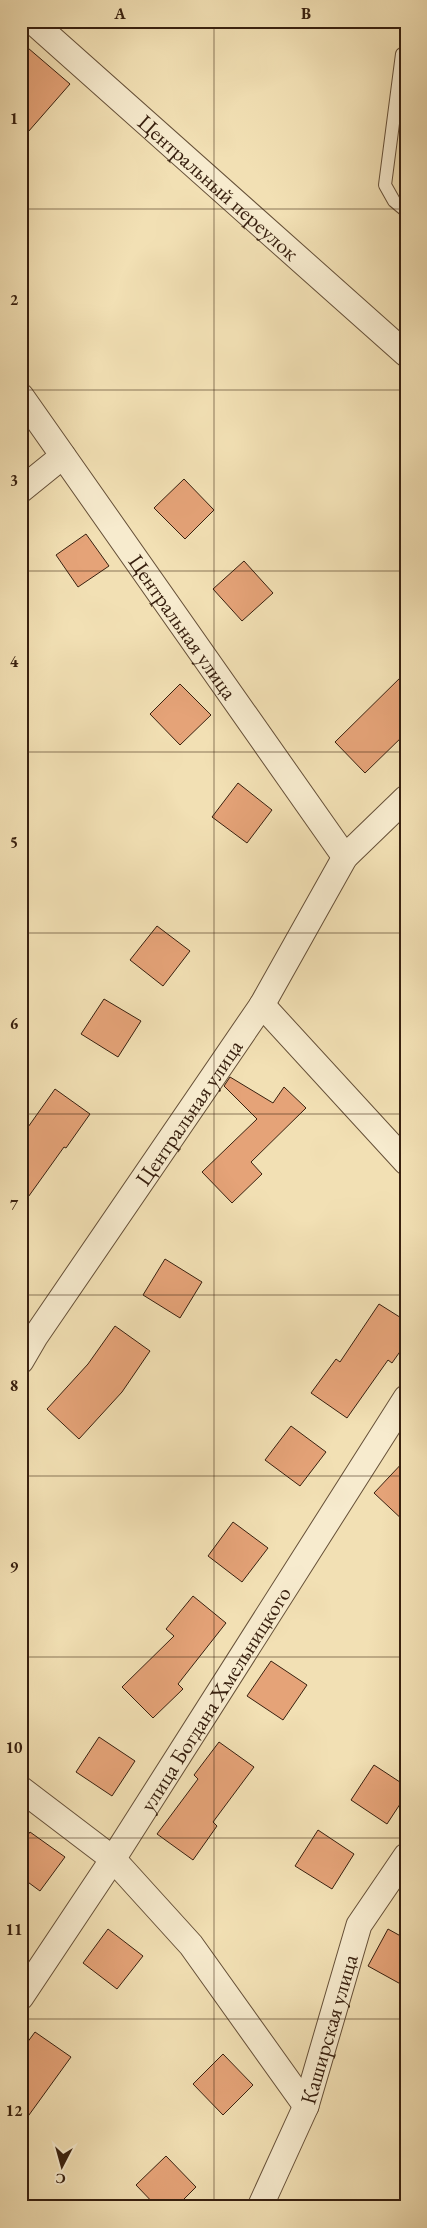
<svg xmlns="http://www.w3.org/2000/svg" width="427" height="2228" font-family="'EB Garamond',serif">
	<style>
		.building { fill: #e5a378; stroke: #38200f }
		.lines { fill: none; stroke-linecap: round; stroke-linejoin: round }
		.lane-casing { stroke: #665038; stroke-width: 14 }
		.street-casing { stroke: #665038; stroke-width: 27 }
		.lane { stroke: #f7ebce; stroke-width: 12 }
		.street { stroke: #f7ebce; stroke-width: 25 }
		.grid { fill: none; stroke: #38200f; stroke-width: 1; stroke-opacity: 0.55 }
		.labels { text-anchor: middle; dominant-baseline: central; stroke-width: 4; stroke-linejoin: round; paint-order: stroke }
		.street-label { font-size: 22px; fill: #38200f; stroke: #f7ebce }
		.neatline { fill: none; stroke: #38200f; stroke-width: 2 }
		.grid-label { font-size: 16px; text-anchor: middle; font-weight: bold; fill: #38200f }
	</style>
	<rect width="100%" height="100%" fill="#f2e0b4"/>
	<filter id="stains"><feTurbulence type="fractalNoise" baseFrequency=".004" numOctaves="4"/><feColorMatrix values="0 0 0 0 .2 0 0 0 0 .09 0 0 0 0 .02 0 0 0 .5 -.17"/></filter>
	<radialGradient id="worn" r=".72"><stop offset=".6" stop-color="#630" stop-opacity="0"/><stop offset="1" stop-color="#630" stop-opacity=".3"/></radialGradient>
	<path class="building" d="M21,42L70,84L21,140Z
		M184,479L214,510L185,539L154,508Z
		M86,534L109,566L78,587L56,555Z
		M244,561L273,593L242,621L213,589Z
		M406,672V733L365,773L335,742Z
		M180,684L211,715L180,745L150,714Z
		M238,783L272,810L247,843L212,817Z
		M157,926L190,951L163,986L130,960Z
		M104,999L141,1021L118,1057L81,1034Z
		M230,1077L273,1103L284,1087L306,1108L251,1162L262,1174L232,1203L202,1172L257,1119L224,1086Z
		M55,1089L90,1114L66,1148L64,1147L21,1207V1137Z
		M165,1259L202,1282L180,1318L143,1295Z
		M379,1304L406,1321V1343L392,1363L388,1360L347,1418L311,1393L336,1359L340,1362Z
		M115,1326L150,1351L122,1392L79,1439L47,1409L88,1364Z
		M291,1426L326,1452L300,1486L265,1460Z
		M406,1459V1523L374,1493Z
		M233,1522L268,1548L242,1582L208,1556Z
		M193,1596L226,1623L178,1684L183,1689L153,1718L122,1687L174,1636L166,1629Z
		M271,1661L307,1685L283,1720L247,1696Z
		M99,1737L135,1761L112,1796L76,1772Z
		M219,1742L254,1767L213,1822L217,1826L193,1860L157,1834L198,1779L194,1775Z
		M374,1765L406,1786V1795L387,1824L351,1800Z
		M318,1830L354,1854L332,1889L295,1866Z
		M30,1832L65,1857L40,1891L21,1877V1844Z
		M108,1929L143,1956L117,1989L83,1963Z
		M388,1929L406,1939V1987L368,1966Z
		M35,2032L71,2057L21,2126V2051Z
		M223,2054L253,2085L223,2115L193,2084Z
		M166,2156L196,2187L176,2207H157L136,2185Z"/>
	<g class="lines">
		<defs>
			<path id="lane" d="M406,52L402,54L385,185L394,201L406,211"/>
			<g id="street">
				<path id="s1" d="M32,21L406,354"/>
				<path id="s2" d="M21,396L345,857"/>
				<path d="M21,490L63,456"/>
				<path d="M262,1005L406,1162"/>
				<path id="s3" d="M21,1361L35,1337L262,1005L345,857L406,798"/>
				<path d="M21,1789L113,1859L191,1945L306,2106"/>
				<path id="s4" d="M21,1997L113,1859L406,1398"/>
				<path id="s5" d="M260,2207L306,2106L359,1925L406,1856"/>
			</g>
		</defs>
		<use href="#lane" class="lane-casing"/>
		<use href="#street" class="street-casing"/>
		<use href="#lane" class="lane"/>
		<use href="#street" class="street"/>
	</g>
	<path class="grid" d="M214,21V2207M21,209H406M21,390H406M21,571H406M21,752H406M21,933H406M21,1114H406M21,1295H406M21,1476H406M21,1657H406M21,1838H406M21,2019H406"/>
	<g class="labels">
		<g class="street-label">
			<text stroke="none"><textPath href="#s1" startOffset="250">Центральный переулок</textPath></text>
			<text stroke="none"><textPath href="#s2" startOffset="282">Центральная улица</textPath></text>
			<text stroke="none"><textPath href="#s3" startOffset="300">Центральная улица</textPath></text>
			<text stroke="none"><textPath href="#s4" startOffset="356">улица Богдана Хмельницкого</textPath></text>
			<text stroke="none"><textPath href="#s5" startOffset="191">Каширская улица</textPath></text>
		</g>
	</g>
	<rect width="427" height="2228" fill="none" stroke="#f2e0b4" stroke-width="55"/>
	<g transform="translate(62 2166) rotate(186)" stroke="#f7ebce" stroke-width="4" paint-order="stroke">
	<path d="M0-4L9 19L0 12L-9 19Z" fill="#38200f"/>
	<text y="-8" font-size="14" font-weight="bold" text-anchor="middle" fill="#38200f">С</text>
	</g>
	<rect x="28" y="28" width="372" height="2172" class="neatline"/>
	<g class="grid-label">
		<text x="120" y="19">A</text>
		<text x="306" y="19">B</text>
		<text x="14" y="124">1</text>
		<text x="14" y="305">2</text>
		<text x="14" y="486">3</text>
		<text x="14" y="667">4</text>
		<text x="14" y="848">5</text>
		<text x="14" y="1029">6</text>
		<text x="14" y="1210">7</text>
		<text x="14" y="1391">8</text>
		<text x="14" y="1572">9</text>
		<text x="14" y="1753">10</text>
		<text x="14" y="1935">11</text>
		<text x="14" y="2116">12</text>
	</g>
	<rect width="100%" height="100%" filter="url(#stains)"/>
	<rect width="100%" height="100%" fill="url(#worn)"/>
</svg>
